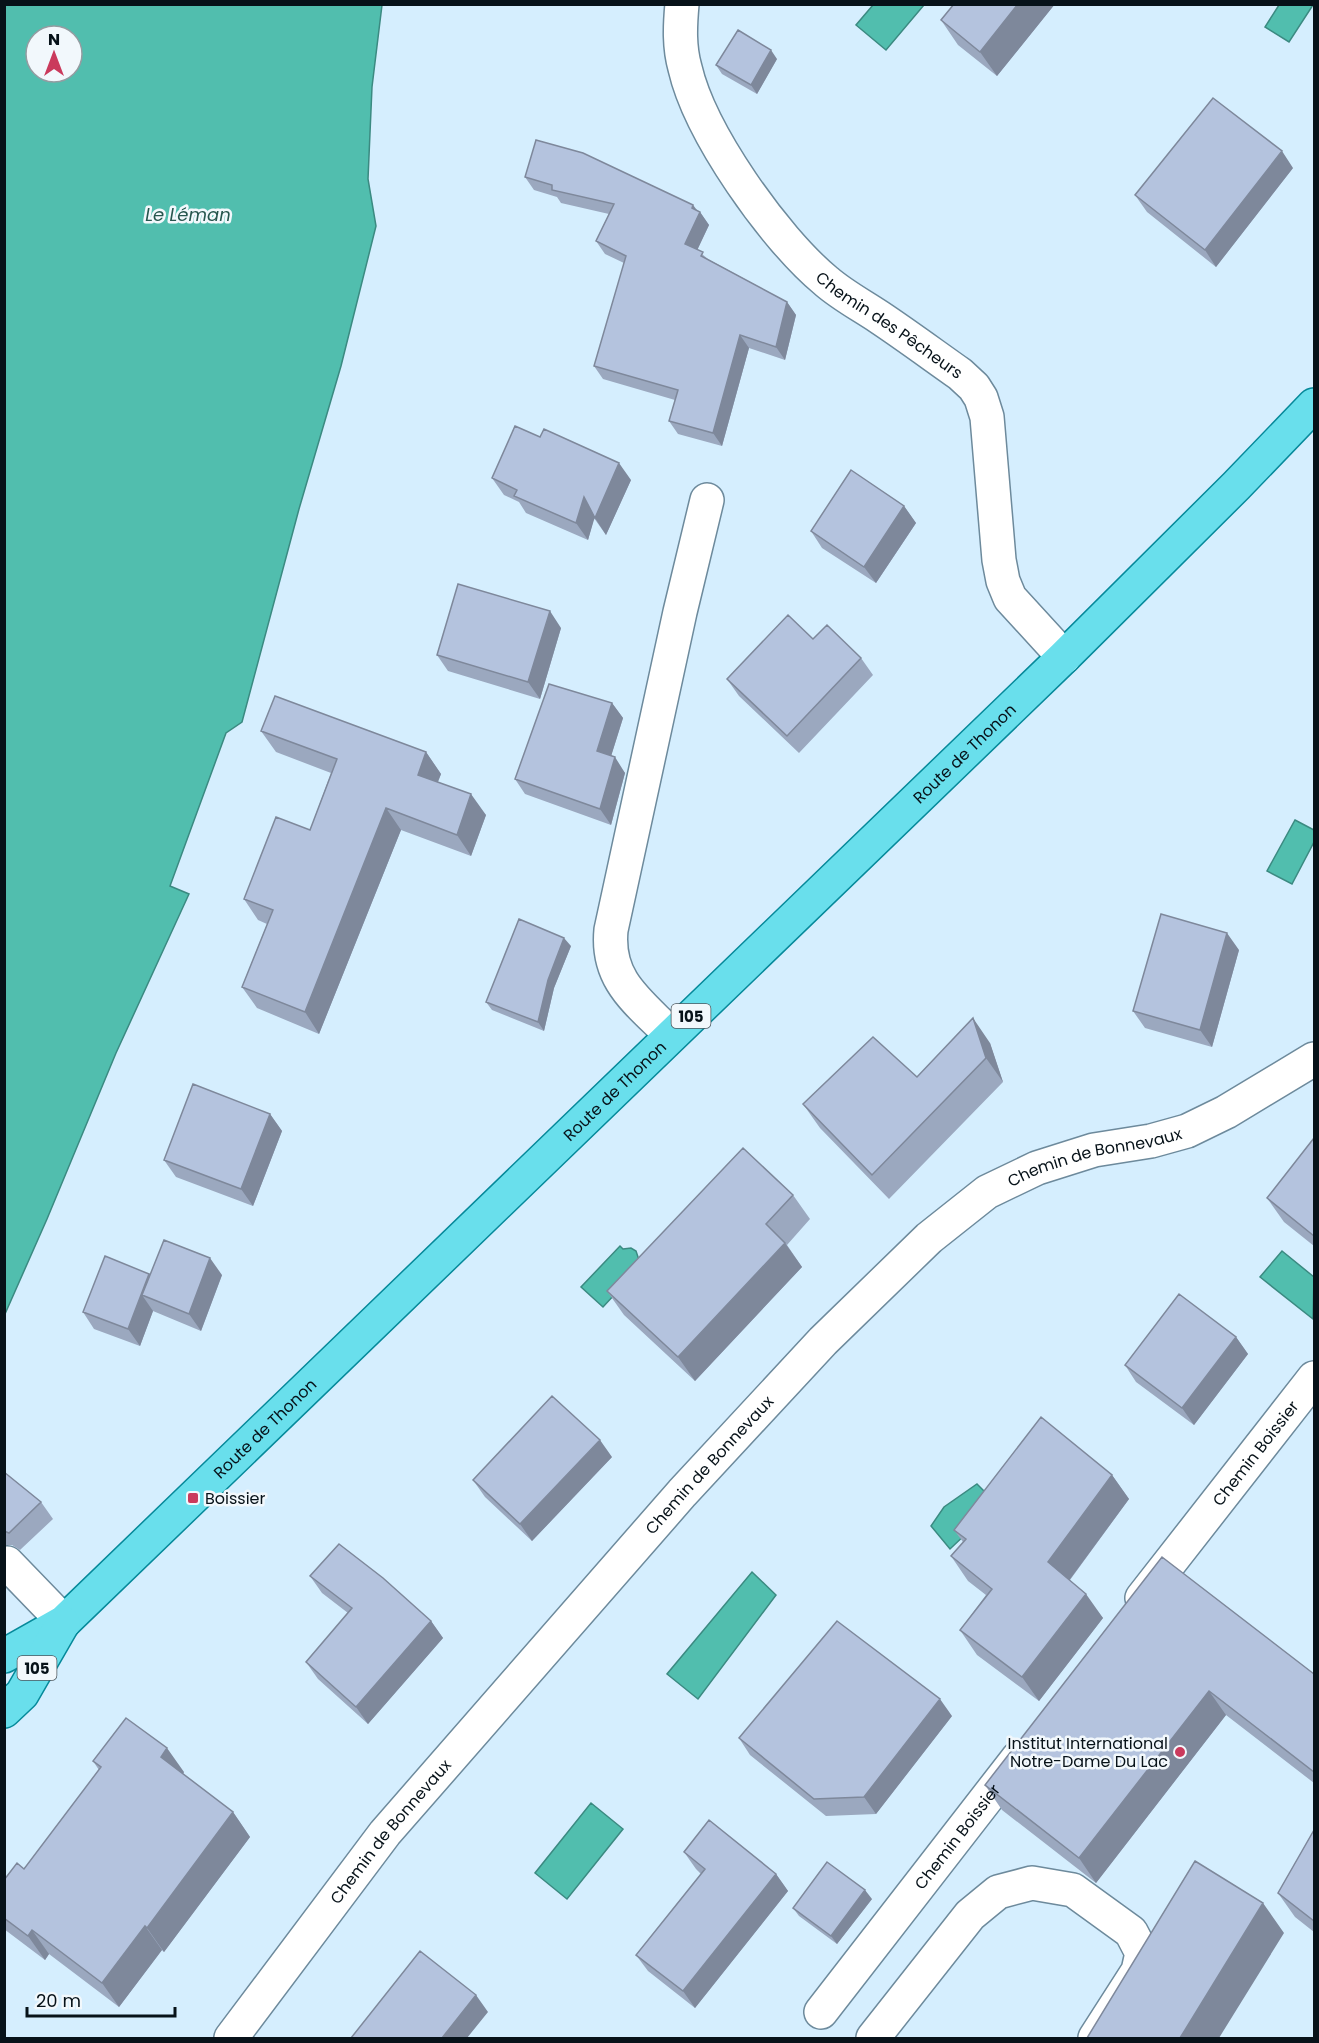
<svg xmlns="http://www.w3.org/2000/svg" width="1319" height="2043" font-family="Poppins,sans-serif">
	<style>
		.water { fill: #51beae; stroke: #3b8a81; stroke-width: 1.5; fill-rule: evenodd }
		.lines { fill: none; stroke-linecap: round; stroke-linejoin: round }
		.minor-casing { stroke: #6d8a9c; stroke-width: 36 }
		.major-casing { stroke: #06899a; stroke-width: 36 }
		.minor { stroke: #fff; stroke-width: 33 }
		.major { stroke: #69dfec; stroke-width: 33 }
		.wall { fill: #9ba8bf }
		.shaded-wall { fill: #7e889b }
		.building { fill: #b4c3de; stroke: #7e889b; stroke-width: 1.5 }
		.poi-dot { fill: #ca3a5c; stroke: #f2f8fc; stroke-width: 2 }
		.labels { text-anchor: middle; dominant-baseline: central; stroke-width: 5; stroke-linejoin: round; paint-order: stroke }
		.shield { fill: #f2f8fc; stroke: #4e575d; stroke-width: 1.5 }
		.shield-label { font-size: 15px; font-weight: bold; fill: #071219 }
		.street-label { font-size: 16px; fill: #071219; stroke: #f2f8fc }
		.poi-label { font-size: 16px; fill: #071219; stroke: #f2f8fc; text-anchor: start }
		.water-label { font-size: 18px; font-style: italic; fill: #26564e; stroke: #f2f8fc }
	</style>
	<rect width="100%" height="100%" fill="#d5eefe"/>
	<path class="water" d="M5,4L382,5L372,87L368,179L376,226L341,366L299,509L242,722L226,733L170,886L189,894L116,1053L47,1219L5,1314ZM36,36H72V72H36Z
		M873,5V4L924,5L886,50L856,25Z
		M1279,5H1313L1289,42L1265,27Z
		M1295,820L1314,830V842L1292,884L1267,871Z
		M620,1246L623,1249L631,1248L636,1251L641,1266L603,1307L581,1287Z
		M1282,1251L1314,1277L1313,1319L1260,1277Z
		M977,1484L994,1501L970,1530L950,1549L931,1526L944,1507Z
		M752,1572L776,1595L698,1699L667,1674Z
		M591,1803L623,1829L567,1899L535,1873Z"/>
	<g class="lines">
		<defs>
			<g id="minor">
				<path id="s1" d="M682,4C680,26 679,47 685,68C700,133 774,238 826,281C842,295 861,305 879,317C906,335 933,355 960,374L974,387L981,398L987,417L999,560L1003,581L1010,598L1064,657"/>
				<path d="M671,1035C639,1002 606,981 611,930L680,612L707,500"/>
				<path d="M7,1563L64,1622"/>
				<path id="s2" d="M1142,1598L1314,1378"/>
				<path id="s3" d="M821,2012L1018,1758"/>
				<path id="s4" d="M231,2038L385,1833L682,1493L823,1341L929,1238L987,1192L1037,1168L1094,1150L1151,1141L1187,1131L1226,1112L1314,1059"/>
				<path d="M873,2038L970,1915L998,1892L1032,1883L1073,1890L1131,1932L1142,1953L1138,1971L1095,2038"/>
			</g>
			<g id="major">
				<path id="s5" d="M4,1656L64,1622L1064,657L1236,486L1314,405"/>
				<path d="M4,1711L22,1694L63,1623"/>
			</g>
		</defs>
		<use href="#minor" class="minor-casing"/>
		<use href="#major" class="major-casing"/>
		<use href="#minor" class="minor"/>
		<use href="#major" class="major"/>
	</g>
	<path class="wall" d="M954,4H1055L997,76L958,45L941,20Z
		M777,59L757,94L722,74L716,65Z
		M1293,168L1216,267L1147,212L1135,195Z
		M525,177L693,205L697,210L700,212L709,225L697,250L708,259L787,302L796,315L785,360L749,348L722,446L678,434L669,421L675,400L603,379L594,366L624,263L605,254L596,241L609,214L561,203L557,197L534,190Z
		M492,478L631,480L606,535L594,518L588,540L526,513L519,502L504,495Z
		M904,506L916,523L876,583L822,548L811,531Z
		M561,628L540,699L448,671L437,655Z
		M813,639L861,658L873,675L799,753L739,696L727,679Z
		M612,703L623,718L611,756L625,773L611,825L525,794L515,779Z
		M261,731L426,752L441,774L438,782L486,815L471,856L401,830L319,1034L257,1008L242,987L267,924L258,920L244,899L310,830L331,773L276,752Z
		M571,946L554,988L544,1031L492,1010L486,1002Z
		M1239,950L1212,1047L1145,1028L1133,1011Z
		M990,1043L1003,1082L889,1199L820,1128L803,1104L917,1077Z
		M270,1114L282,1131L253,1206L176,1177L164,1160Z
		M1314,1138V1246L1284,1222L1267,1198Z
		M793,1195L810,1219L787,1245L802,1267L695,1381L624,1315L607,1291Z
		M149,1274L150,1275H222L201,1331L153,1311L140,1346L94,1329L83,1312Z
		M1236,1337L1248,1354L1194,1425L1136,1382L1125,1365Z
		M612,1457L532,1541L485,1497L473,1480Z
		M4,1472L41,1502L53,1519L20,1550L12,1545H4Z
		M1112,1475L1129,1499L1070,1580L1103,1618L1039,1701L977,1655L960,1630L986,1595L968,1581L951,1556L963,1542L954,1530Z
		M1162,1557L1314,1674V1783L1226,1715L1096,1883L1002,1810L985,1785Z
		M310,1576L431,1621L443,1638L368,1724L318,1679L306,1662L348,1613L322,1593Z
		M952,1716L876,1814L826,1816L750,1755L739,1738Z
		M93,1761L184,1772L183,1774L233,1812L250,1837L164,1952L162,1950L119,2007L49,1954L45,1960L4,1929V1880L24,1869L99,1770Z
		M1314,1830V1932L1295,1917L1278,1893Z
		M684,1852L776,1874L788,1891L695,2008L648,1971L636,1955L701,1874L696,1869Z
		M872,1899L837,1944L799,1916L793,1908Z"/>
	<path class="shaded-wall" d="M1018,4H1055L997,76L980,52Z
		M771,50L777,59L757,94L751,85Z
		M1282,151L1293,168L1216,267L1205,250Z
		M693,205L699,214L700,212L709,225L694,257L685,244Z
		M787,302L796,315L785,360L776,347Z
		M740,335L749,348L722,446L713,433Z
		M619,463L631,480L606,535L595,518Z
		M584,497L596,513L588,540L576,523Z
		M904,506L916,523L876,583L864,567Z
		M550,611L561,628L540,699L528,682Z
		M612,703L623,718L608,766L597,751Z
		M426,752L441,774L432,796L418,775Z
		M615,757L625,773L611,825L600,809Z
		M471,794L486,815L471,856L457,835Z
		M386,808L401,830L319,1034L305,1012Z
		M1227,933L1239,950L1212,1047L1200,1030Z
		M564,938L571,946L554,988L544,1031L538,1022L548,980Z
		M973,1018L990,1043L1003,1082L986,1058Z
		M270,1114L282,1131L253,1206L241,1189Z
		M785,1243L802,1267L695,1381L678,1357Z
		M210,1258L222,1275L201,1331L189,1314Z
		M149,1274L161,1291L142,1295L153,1311L140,1346L128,1329Z
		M1236,1337L1248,1354L1194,1425L1182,1408Z
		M600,1440L612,1457L532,1541L520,1524Z
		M1112,1475L1129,1499L1065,1586L1048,1562Z
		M1086,1594L1103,1618L1039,1701L1022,1677Z
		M431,1621L443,1638L368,1724L356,1707Z
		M1209,1691L1226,1715L1096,1883L1079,1858Z
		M940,1699L952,1716L876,1814L864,1797Z
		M167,1748L184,1772L178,1781L161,1757Z
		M233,1812L250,1837L164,1952L147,1928Z
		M776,1874L788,1891L695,2008L683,1991Z
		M865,1890L872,1899L837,1944L831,1936Z
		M1263,1903L1284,1933L1219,2038H1180Z
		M145,1926L162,1950L119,2007L102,1983Z
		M32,1930L49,1954L45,1960L28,1936Z
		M476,1995L488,2012L467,2038H442Z"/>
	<path class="building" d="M954,4H1018L980,52L941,20Z
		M738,30L771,50L751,85L716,65Z
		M1213,98L1282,151L1205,250L1135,195Z
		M536,140L583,153L693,205L692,208L700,212L685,244L703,252L701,256L787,302L776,347L740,335L713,433L669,421L678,390L594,366L626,256L596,241L614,204L552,190V185L525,177Z
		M515,426L540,437L544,429L619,463L595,518L584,497L576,523L514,496L517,490L492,478Z
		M851,470L904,506L864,567L811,531Z
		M458,584L550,611L528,682L437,655Z
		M788,615L813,639L827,625L861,658L787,736L727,679Z
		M549,684L612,703L597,751L615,757L600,809L515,779Z
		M275,696L426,752L418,775L471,794L457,835L386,808L305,1012L242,987L273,910L244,899L276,817L310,830L337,759L261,731Z
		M1161,914L1227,933L1200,1030L1133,1011Z
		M519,919L564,938L548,980L538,1022L486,1002Z
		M973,1018L986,1058L872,1175L803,1104L873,1037L917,1077Z
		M193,1084L270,1114L241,1189L164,1160Z
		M1314,1138V1236L1267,1198Z
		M743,1148L793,1195L766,1224L785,1243L678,1357L607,1291Z
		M164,1240L210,1258L189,1314L142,1295Z
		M105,1256L149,1274L128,1329L83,1312Z
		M1179,1294L1236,1337L1182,1408L1125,1365Z
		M552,1396L600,1440L520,1524L473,1480Z
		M1041,1417L1112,1475L1048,1562L1086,1594L1022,1677L960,1630L992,1589L951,1556L966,1539L954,1530Z
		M4,1472L41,1502L9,1533L4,1531Z
		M339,1544L383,1578L431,1621L356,1707L306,1662L352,1608L310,1576Z
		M1162,1557L1314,1674V1772L1209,1691L1079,1858L985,1785Z
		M837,1621L940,1699L864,1797L814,1799L739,1738Z
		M126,1718L167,1748L161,1757L233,1812L147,1928L145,1926L102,1983L32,1930L28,1936L4,1918V1880L17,1863L24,1869L101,1767L93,1761Z
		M709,1820L776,1874L683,1991L636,1955L705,1869L684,1852Z
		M1314,1830V1921L1278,1893Z
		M1195,1861L1263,1903L1180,2038H1087Z
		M827,1862L865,1890L831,1936L793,1908Z
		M420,1951L476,1995L442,2038H351Z"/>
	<g class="poi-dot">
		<rect x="187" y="1492" width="12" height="12" rx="3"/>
		<circle cx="1180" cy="1752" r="6"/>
	</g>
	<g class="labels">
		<g class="shield">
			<rect x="671.5" y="1004" width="39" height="24" rx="4.5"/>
			<rect x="17.5" y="1656" width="39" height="24" rx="4.5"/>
		</g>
		<g class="shield-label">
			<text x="691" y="1016">105</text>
			<text x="37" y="1668">105</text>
		</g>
		<g class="street-label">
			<text stroke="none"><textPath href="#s1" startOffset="400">Chemin des Pêcheurs</textPath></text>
			<text stroke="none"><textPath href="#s5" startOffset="1320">Route de Thonon</textPath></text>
			<text stroke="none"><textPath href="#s5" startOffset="834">Route de Thonon</textPath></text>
			<text stroke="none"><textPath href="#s4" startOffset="1251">Chemin de Bonnevaux</textPath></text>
			<text stroke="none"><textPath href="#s5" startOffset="348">Route de Thonon</textPath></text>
			<text stroke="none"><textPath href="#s2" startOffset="184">Chemin Boissier</textPath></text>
			<text stroke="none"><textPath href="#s4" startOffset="747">Chemin de Bonnevaux</textPath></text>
			<text stroke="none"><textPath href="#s4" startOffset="261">Chemin de Bonnevaux</textPath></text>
			<text stroke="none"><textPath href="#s3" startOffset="222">Chemin Boissier</textPath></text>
		</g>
		<g class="poi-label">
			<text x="205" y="1498">Boissier</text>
			<text x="1168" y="1743" text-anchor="end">Institut International<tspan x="1168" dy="18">Notre-Dame Du Lac</tspan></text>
		</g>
		<g class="water-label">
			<text x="188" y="214">Le Léman</text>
		</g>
	</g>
	<rect width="1319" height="2043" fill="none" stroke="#071219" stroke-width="12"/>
	<g transform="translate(54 54)"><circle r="28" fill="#f2f8fc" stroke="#949ca1" stroke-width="1.5"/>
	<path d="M0-4.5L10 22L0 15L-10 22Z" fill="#ca3a5c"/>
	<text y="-9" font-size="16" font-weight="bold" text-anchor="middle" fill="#071219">N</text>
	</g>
	<path d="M27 2007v9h148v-9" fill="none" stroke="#071219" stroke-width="3"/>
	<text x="36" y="2007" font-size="18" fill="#071219" stroke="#f2f8fc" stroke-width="4.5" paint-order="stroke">20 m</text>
</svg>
